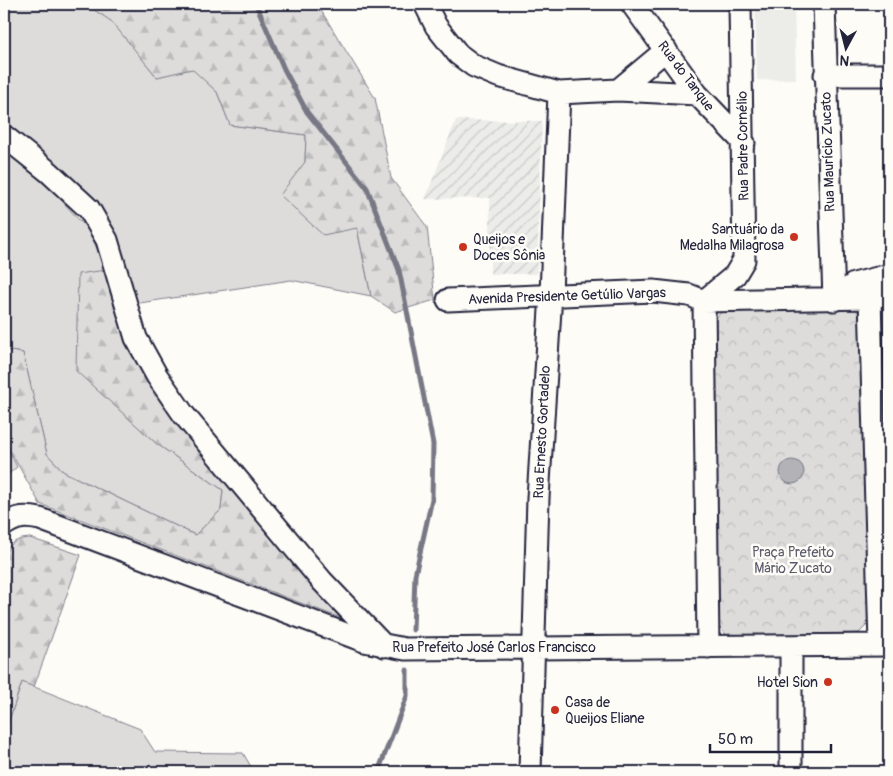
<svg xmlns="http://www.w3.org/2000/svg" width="893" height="776" font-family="Pangolin,sans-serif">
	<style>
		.built { fill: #ecece9 }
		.industrial { fill: url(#industrial-furrows) }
		.grass { fill: #dddcdb; stroke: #807f8b }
		.forest { fill: url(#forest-firs); stroke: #807f8b }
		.park { fill: url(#park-crowns); stroke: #807f8b }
		.water { fill: #b2b2b7; stroke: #787885 }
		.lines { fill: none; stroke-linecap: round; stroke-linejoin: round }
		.stream { stroke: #787885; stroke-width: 5 }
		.minor-casing { stroke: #22223b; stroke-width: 25 }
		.minor { stroke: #fdfcf7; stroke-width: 21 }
		.poi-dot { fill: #c8321e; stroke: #fdfcf7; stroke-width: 2 }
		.labels { text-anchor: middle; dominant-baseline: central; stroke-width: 5; stroke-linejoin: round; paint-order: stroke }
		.street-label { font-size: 14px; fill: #22223b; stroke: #fdfcf7 }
		.poi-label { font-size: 14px; fill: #22223b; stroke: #fdfcf7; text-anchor: end }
		.park-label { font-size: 14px; fill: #5a5a6b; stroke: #fdfcf7 }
	</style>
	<defs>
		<pattern id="industrial-furrows" width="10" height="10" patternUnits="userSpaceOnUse" patternTransform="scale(1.25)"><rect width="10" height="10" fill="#ecece9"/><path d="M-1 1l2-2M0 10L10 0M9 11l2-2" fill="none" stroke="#cacac9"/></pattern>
		<pattern id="forest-firs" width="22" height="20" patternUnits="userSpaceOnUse" patternTransform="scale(1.25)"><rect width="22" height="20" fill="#dddcdb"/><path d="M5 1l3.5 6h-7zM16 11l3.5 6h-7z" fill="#bdbcbd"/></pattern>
		<pattern id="park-crowns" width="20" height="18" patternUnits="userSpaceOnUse" patternTransform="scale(1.25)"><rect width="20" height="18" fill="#dddcdb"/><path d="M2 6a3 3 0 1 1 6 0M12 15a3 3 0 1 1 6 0" fill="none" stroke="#bdbcbd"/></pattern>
	</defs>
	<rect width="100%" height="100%" fill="#fdfcf7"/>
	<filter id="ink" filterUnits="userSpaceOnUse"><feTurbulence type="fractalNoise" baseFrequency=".02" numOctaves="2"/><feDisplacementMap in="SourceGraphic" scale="10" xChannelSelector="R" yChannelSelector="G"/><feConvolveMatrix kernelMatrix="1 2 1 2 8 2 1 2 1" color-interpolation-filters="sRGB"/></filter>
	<g filter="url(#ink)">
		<path class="built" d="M794,4L796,79L757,80L755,5Z"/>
		<path class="industrial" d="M456,120L542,121L537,274H490V198L425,199Z"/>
		<path class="grass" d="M4,4H85L111,20L157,77L192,68L217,92L230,125L306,135L305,162L357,228L371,296L291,280L133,304L65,176L4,124Z
			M4,150L54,192L90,232L106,270L77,371L157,444L223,490L221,510L195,535L64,472L47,454L23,353L4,350Z
			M4,440L17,467L4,478Z
			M22,682L140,729L155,752L243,753L254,772H4V735Z"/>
		<path class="forest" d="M85,4H317L375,98L391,178L427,227L435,300L395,312L371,296L357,228L323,235L280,195L305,162L306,135L230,125L217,92L192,69L157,77L111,21Z
			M106,270L125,343L161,403L233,489L351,622L40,504L4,440V350L23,353L47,454L64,472L195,535L221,510L223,490L157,444L76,371L78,274Z
			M30,538L81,555L34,687L22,682L4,735V558C9,543 15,539 30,538Z"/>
		<path class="park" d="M853,308L860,314L868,624L859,633L728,636L719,627L716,318L722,311Z"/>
		<path class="water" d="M780 472a12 12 0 1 1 24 0a12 12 0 1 1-24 0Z"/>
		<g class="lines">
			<path class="stream" d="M256,4L284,69L307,112L367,188L399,270L433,444L432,499L415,575L413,630
				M378,772L407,696V670"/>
			<defs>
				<path id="minor" d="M425,4L436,26L458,54L474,66L498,76L559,93L618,90L697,94
					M632,4L697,94L744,143
					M824,4L834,300
					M825,75H889
					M618,90L666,50
					M4,136L49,172L89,209L107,240L136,338L157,376L184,415L322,581L384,646
					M870,298L880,645
					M448,300L653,291L689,295L704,301L870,298L889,293
					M834,300L854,284L889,275
					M704,301L708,647
					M704,301L735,275L744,260L740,4
					M4,525C17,516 26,516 40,519L364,641L405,649L889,645
					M791,646V772
					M530,772L538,498L551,294L559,93"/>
			</defs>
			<use href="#minor" class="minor-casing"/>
			<use href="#minor" class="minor"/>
		</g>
	</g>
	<g class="poi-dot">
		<circle cx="794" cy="237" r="5"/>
		<circle cx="463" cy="247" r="5"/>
		<circle cx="828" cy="682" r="5"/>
		<circle cx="555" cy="710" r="5"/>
	</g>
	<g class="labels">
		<g class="street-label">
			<text transform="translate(686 76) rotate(53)">Rua do Tanque</text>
			<text transform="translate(743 146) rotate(-91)">Rua Padre Cornélio</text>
			<text transform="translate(828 152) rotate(-92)">Rua Maurício Zucato</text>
			<text transform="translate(567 296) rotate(-2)">Avenida Presidente Getúlio Vargas</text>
			<text transform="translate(542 432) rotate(-87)">Rua Ernesto Gortadelo</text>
			<text x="494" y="647">Rua Prefeito José Carlos Francisco</text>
		</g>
		<g class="poi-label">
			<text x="784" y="229">Santuário da<tspan x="784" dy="16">Medalha Milagrosa</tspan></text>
			<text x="473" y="239" text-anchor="start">Queijos e<tspan x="473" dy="16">Doces Sônia</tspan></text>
			<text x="818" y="682">Hotel Sion</text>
			<text x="565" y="702" text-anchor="start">Casa de<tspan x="565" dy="16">Queijos Eliane</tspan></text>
		</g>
		<g class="park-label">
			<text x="793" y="552">Praça Prefeito<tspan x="793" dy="16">Mário Zucato</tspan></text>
		</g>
	</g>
	<rect width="893" height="776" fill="none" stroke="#fdfcf7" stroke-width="20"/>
	<rect x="10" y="10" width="873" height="756" fill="none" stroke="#22223b" stroke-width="2" filter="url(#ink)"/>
	<g transform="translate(846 48) rotate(187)" stroke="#fdfcf7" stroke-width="4" paint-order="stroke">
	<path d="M0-4L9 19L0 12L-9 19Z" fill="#22223b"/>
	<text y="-8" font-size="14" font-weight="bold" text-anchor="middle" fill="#22223b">N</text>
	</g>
	<path d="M710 744v8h121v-8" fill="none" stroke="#22223b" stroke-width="2.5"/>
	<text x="718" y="744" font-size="15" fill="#22223b" stroke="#fdfcf7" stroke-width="4" paint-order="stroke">50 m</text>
</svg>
